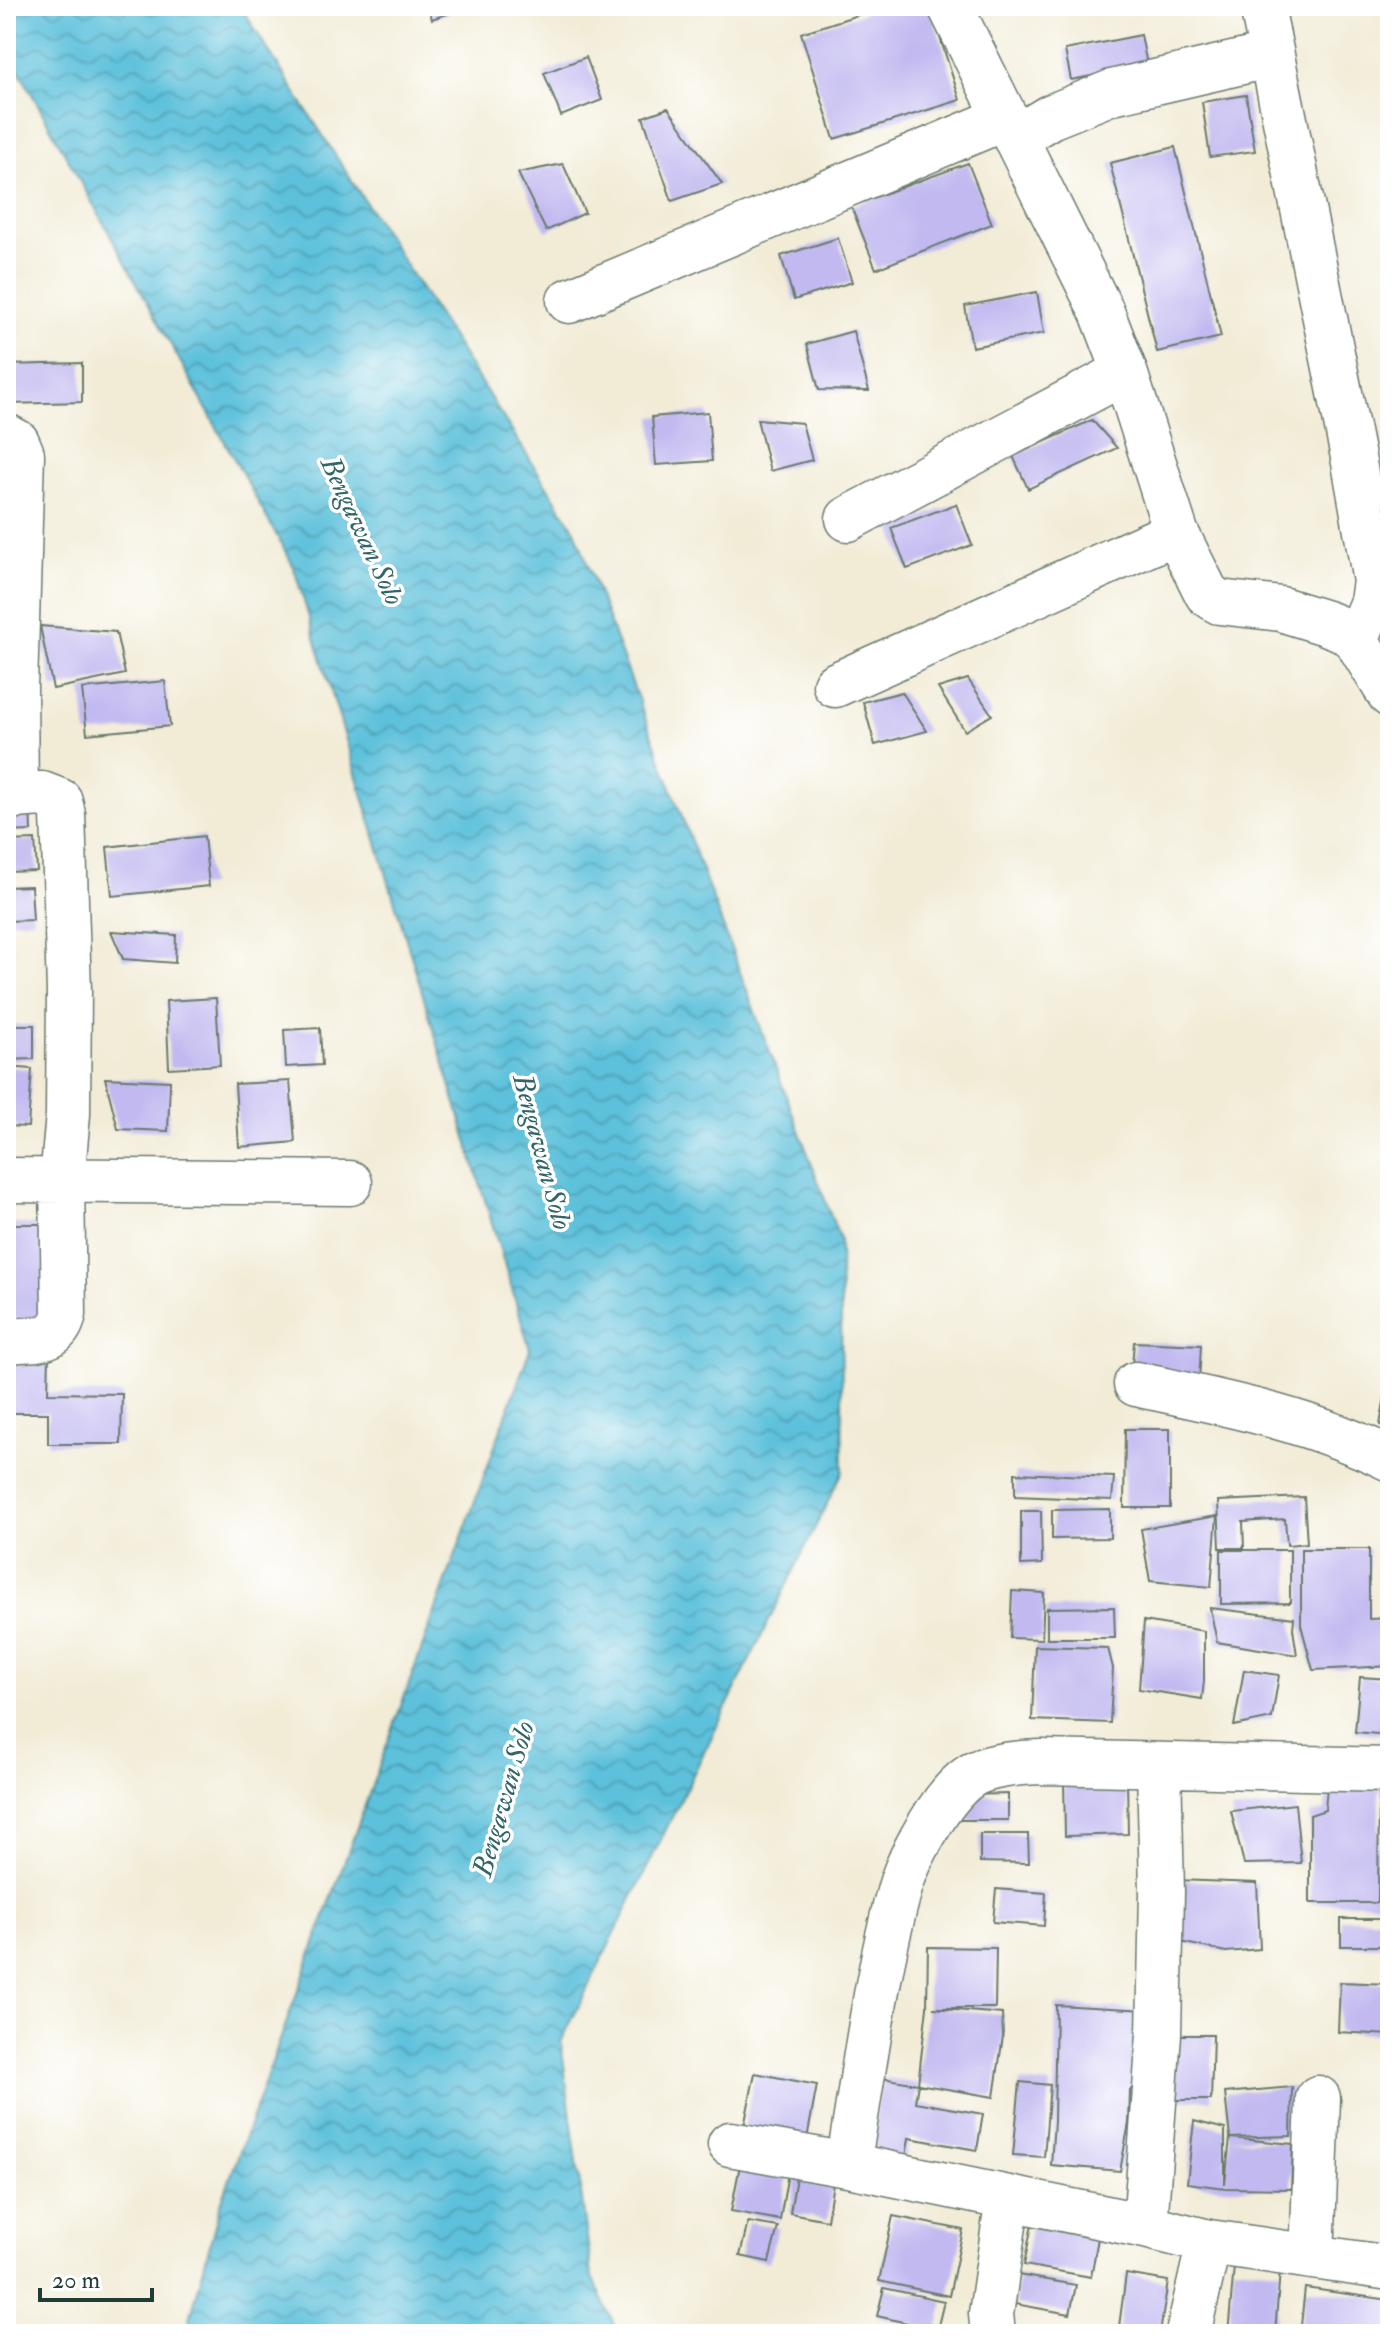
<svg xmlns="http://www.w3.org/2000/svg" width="1396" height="2340" font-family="'IM FELL Double Pica',serif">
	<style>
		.water { fill: url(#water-waves); stroke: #3e7f88; stroke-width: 2 }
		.building { fill: #c1b9f0 }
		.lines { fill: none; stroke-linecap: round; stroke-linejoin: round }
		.minor-casing { stroke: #697a6d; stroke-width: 47 }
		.minor { stroke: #fff; stroke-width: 44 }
		.labels { text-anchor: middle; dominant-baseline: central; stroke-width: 7; stroke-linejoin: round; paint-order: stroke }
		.water-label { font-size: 28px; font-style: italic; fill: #326566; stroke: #fff }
	</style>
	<defs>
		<pattern id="water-waves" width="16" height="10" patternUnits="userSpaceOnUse" patternTransform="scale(2)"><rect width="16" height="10" fill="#5dc1db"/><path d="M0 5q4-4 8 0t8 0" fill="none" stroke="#4c9eb2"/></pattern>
	</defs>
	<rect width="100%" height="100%" fill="#fff"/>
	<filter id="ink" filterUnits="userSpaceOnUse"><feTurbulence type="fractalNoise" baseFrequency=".0125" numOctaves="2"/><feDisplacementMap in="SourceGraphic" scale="16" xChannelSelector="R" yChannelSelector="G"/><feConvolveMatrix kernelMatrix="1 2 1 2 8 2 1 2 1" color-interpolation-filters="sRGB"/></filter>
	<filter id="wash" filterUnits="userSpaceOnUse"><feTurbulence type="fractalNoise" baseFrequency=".006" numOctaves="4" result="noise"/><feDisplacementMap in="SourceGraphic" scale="32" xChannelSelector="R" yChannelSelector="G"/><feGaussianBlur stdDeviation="1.8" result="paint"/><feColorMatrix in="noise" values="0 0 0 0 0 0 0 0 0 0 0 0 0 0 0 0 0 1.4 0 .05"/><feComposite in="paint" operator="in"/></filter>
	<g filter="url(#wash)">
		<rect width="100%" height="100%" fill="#f2ecd7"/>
		<path class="water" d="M6,6H240L575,530L840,1240L843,1471L561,2042L592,2275L618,2334H186L220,2206L530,1349L293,565L6,47Z"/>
		<g id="blocks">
			<path class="building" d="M428,6H468V7L432,19Z
				M886,6H930L960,100L834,139L801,33Z
				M1141,35L1147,65L1071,80L1065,50Z
				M586,57L602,100L561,116L544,73Z
				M1246,95L1255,151L1210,157L1202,102Z
				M668,108L722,184L672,201L643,117Z
				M1175,147L1221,337L1157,352L1110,163Z
				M968,163L992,224L876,269L851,206Z
				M563,164L585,213L546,231L518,173Z
				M838,238L852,282L794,300L781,256Z
				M1037,292L1044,333L972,347L965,306Z
				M853,331L869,391L819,390L807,344Z
				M82,363V402L7,404V365Z
				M708,412L712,461L656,465L652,417Z
				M757,419L802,423L812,460L770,471Z
				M1092,420L1117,448L1028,489L1013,456Z
				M956,504L972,545L907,569L891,528Z
				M40,626L116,632L125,674L53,689Z
				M968,679L992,715L965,731L938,688Z
				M165,681L170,726L87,734L82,689Z
				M902,692L927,731L875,745L863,702Z
				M30,804L31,831L6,832V805Z
				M204,836L209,886L112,896L107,847Z
				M35,840L37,871L6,872V841Z
				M31,886L33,920L6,921V887Z
				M111,931L176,935L175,963L123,959Z
				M216,998L220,1065L169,1068L166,1001Z
				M6,1025H34V1059L6,1060Z
				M320,1028L322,1065L286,1067L284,1030Z
				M6,1067L32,1069L28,1127L6,1126Z
				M105,1078L170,1081L168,1131L118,1129Z
				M290,1081L295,1142L239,1147L235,1084Z
				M6,1224H42L46,1320H6Z
				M1134,1342L1201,1345L1199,1382L1131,1378Z
				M6,1354H49L48,1393L122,1394L121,1444H48V1413H6Z
				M1388,1379H1390V1427L1380,1425Z
				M1125,1429H1170V1508H1124Z
				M1015,1473L1114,1477L1112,1500L1015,1496Z
				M1304,1497L1307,1543L1287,1545L1285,1519L1243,1522L1244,1548H1220L1218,1501Z
				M1110,1509V1538L1052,1539V1510Z
				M1021,1511H1041L1042,1564L1021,1565Z
				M1217,1516L1211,1587L1150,1581L1141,1529Z
				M1301,1549H1369V1619L1390,1618V1666L1313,1670L1301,1625Z
				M1221,1550H1290V1603L1221,1604Z
				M1012,1591L1044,1593L1042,1639L1010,1638Z
				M1114,1607L1115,1638H1047V1608Z
				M1210,1608L1294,1618L1293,1629L1297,1655L1217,1642Z
				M1144,1621L1204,1631V1681L1202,1699L1139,1689Z
				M1035,1646L1108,1648L1113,1668L1110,1723L1032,1720Z
				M1244,1670L1279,1675L1272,1718L1234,1726Z
				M1360,1677L1390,1679V1735L1355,1732Z
				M1328,1775L1387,1781L1379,1792L1378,1903H1310V1815L1325,1810Z
				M1127,1779L1128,1834L1065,1836L1064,1780Z
				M1008,1794V1820H960L959,1795Z
				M1295,1804L1301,1863L1244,1864L1231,1811Z
				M980,1834H1028L1029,1863L980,1862Z
				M1176,1880L1257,1883L1260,1949L1226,1952L1176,1941Z
				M996,1889L1046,1893L1044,1926L993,1922Z
				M1341,1919H1390V1946H1341Z
				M928,1947L996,1948L995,2008H933L1002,2014L1003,2036L994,2097L918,2084L927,2007Z
				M1340,1982L1390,1984V2035L1338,2032Z
				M1056,2005L1146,2010L1142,2074L1130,2091L1129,2123L1120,2171L1051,2165L1054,2121Z
				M1170,2035H1213L1211,2100H1168Z
				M755,2073L817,2085L807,2139L744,2127Z
				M882,2078L918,2084L915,2102L983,2114L977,2150L909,2138L906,2157L870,2151Z
				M1020,2082L1050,2085L1044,2157L1013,2155Z
				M1292,2087L1291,2136L1230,2138L1293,2144L1291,2189L1224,2188L1187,2183L1194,2121L1225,2129V2184L1230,2138L1225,2093Z
				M740,2165L788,2173L780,2220L731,2211Z
				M797,2171L834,2177L827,2220L790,2213Z
				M1034,2214L1100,2227L1091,2277L1024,2265Z
				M893,2216L963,2230L949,2296L879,2281Z
				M748,2222L778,2227L769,2262L740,2256Z
				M1234,2266L1280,2270L1275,2334H1228Z
				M1126,2274L1168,2281L1160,2334H1118Z
				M1018,2275L1076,2285L1070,2314L1015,2304Z
				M884,2288L944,2301L937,2330L877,2316Z
				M1305,2288L1390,2300V2334H1300Z"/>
		</g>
	</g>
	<g filter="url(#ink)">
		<use href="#blocks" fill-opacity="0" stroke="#697a6d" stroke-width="2"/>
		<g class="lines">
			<defs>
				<path id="minor" d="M950,6L1102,312L1125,372L1176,532L1207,594L1219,602L1281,609L1326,623L1344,630L1356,640L1390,695
					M1262,6L1353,457L1375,581L1372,602L1356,640
					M1015,138L1050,117L1112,92L1272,55
					M569,301L1005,118
					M6,436L17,442L22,454L15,688L16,796L6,797
					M848,519L1125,372
					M835,685L1176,532
					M6,1180L350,1183
					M11,1341C35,1338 58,1343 64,1314L62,1181L68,1114L69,990L63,814L60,801L42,794L16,796
					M1136,1384C1224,1403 1308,1419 1390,1459
					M730,2144L848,2165L1145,2226L1209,2242L1390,2268
					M848,2165C864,2073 875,1978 900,1888C909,1857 945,1787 976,1773C996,1764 1021,1763 1042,1762L1390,1770
					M1145,2226L1159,2034L1162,1891L1159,1765
					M1312,2257L1318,2098
					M993,2334L991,2314L1008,2198
					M1188,2334L1209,2242"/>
			</defs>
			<use href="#minor" class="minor-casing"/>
			<use href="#minor" class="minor"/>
		</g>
	</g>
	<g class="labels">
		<g class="water-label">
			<text transform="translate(362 531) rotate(65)">Bengawan Solo</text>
			<text transform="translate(542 1152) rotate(75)">Bengawan Solo</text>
			<text transform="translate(504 1799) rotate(-74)">Bengawan Solo</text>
		</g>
	</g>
	<rect width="1396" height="2340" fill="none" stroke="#fff" stroke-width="32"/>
	<path d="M40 2288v12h112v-12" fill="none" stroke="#1f3d34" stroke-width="4"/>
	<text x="52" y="2288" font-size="24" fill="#1f3d34" stroke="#ffffff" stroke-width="6" paint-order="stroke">20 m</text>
</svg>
